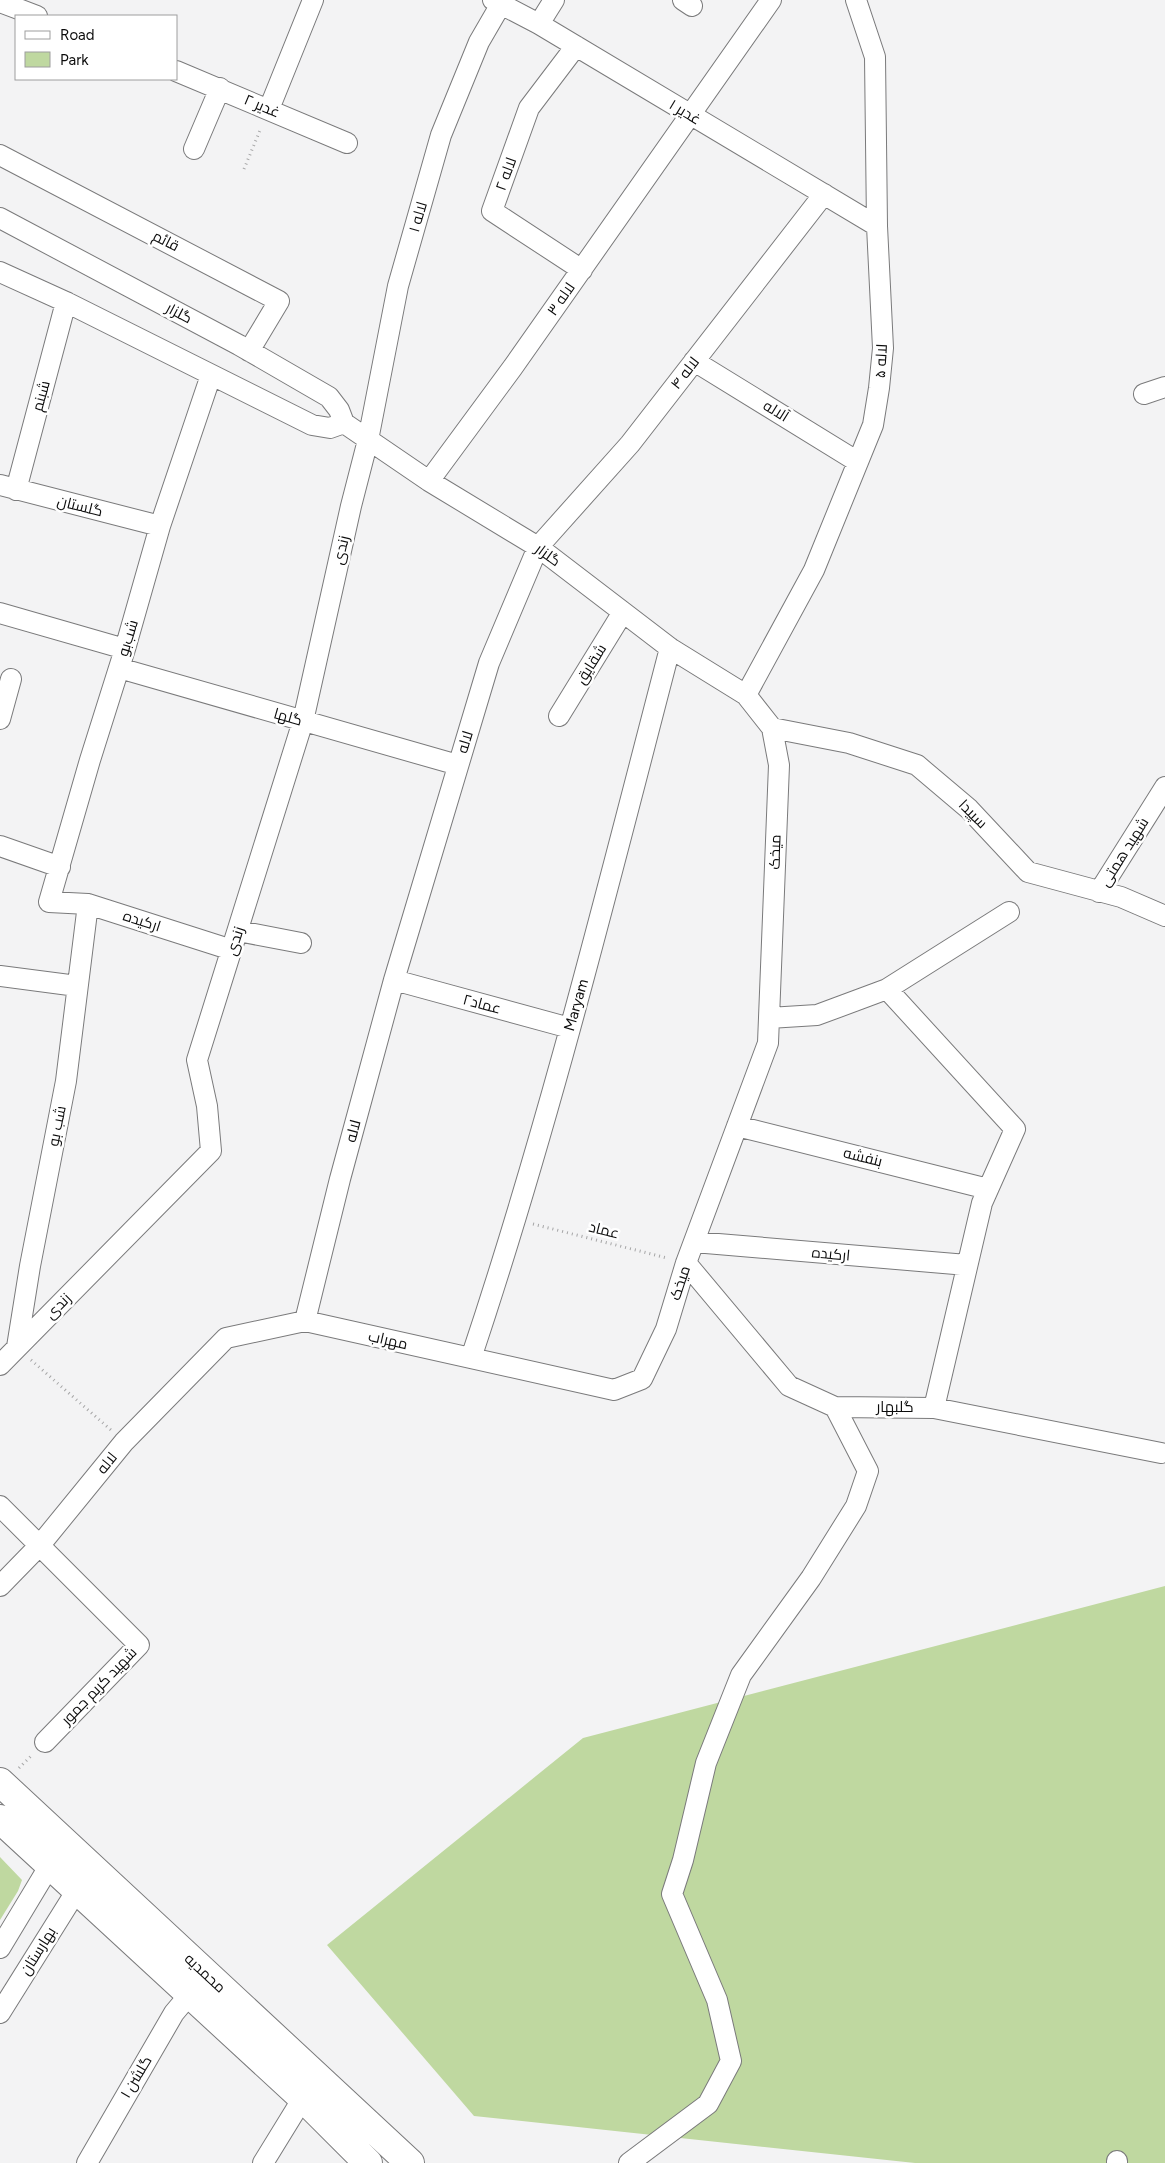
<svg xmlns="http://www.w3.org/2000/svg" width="1165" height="2163" font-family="Figtree,Cairo,sans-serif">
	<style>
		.green { fill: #bfd8a0 }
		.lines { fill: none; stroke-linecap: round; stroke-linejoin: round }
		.street-casing { stroke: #7a7a7b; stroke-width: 22 }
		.secondary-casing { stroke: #7a7a7b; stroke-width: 30 }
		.path { stroke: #a5a5a6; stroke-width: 3; stroke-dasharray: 1 4; stroke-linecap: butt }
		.street { stroke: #fff; stroke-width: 20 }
		.secondary { stroke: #fff; stroke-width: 28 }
		.labels { text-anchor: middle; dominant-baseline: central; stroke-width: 5; stroke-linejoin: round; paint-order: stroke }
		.street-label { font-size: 15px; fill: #0c0c0c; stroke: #fff }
	</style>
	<rect width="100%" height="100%" fill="#f3f3f4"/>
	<path class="green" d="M1165,1586V2163H915L474,2116L327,1945L583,1738Z
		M0,1857L22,1880L18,1891L0,1920Z"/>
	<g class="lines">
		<defs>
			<path id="street" d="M493,0L539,24L877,226
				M683,0L692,6
				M0,2L37,16
				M539,24L554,0
				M576,46L529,108L492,211L582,270
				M176,71L347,143
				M269,109L313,0
				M194,149L220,88
				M0,155L279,301L249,351
				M0,218L239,345L329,397L339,410L344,423L429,481L538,547L670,648L746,695L772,728L779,765L768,1043L686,1263L666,1329L642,1379L614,1390L305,1321
				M0,272L66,302L312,425L330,428L344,423
				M694,361L858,462
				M211,375L160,526L125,649L90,760L49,902L88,904L232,950
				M1144,394L1165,387
				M429,481L513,367L771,0
				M0,485L160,526
				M16,490L66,302
				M0,613L125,649
				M119,668L458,765
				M746,695L814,570L873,425L879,388L883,348L877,226L875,57L856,0
				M559,716L623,612
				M0,719L11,679
				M772,728L849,743L917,765L969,809L1028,872L1121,897L1165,916
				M0,846L60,867
				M1099,892L1165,787
				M238,931L301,943
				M0,976L77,986
				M394,980L570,1028
				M887,989L1015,1129L982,1203L934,1408
				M769,1018L817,1015L887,989L1009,912
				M737,1126L988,1189
				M694,1242L967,1265
				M686,1263L789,1386L835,1407L934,1408L1161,1453
				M17,1347L30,1266L66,1081L88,904
				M471,1358C549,1125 608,886 670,648
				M0,1365L211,1151L207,1106L197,1060L303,721L351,506L368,440L398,286L441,135L479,42L501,4
				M0,1506L139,1645L45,1742
				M0,1586L40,1545L124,1442L226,1338L305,1321L340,1179L394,980L489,663L538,547L630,444L824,194
				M0,1948L50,1865
				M0,2013L77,1890
				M87,2163L174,2013L190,1994
				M263,2163L303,2098
				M629,2163L708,2104L731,2061L717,2000L672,1894L683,1860L706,1763L741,1675L811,1578L856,1506L868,1471L835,1407
				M1117,2163V2161"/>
			<path id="secondary" d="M0,1782L410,2163
				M0,1819L308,2103L368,2163"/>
		</defs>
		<use href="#street" class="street-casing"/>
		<use href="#secondary" class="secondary-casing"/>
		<path class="path" d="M244,169L261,128
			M533,1224L667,1258
			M31,1360L111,1430
			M19,1768L32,1755"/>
		<use href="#street" class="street"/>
		<use href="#secondary" class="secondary"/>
	</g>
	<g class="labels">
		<g class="street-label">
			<text transform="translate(262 106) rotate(23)">غدیر ۲</text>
			<text transform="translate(685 112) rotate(31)">غدیر ۱</text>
			<text transform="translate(506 174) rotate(-70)">لاله ۲</text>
			<text transform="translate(418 217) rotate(-74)">لاله ۱</text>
			<text transform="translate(166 241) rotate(27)">قائم</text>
			<text transform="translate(561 299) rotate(-55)">لاله ۳</text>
			<text transform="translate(179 313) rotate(28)">گلزار</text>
			<text transform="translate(881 361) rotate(-87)">لاله ۵</text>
			<text transform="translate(685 373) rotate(-52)">لاله ۴</text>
			<text transform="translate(41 396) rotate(-75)">شبنم</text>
			<text transform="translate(776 411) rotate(32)">آلاله</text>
			<text transform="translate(80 506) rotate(14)">گلستان</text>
			<text transform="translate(341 550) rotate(-77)">زندی</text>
			<text transform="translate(548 555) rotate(36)">گلزار</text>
			<text transform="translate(128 638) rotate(-73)">شب‌بو</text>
			<text transform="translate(591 664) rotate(-58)">شقایق</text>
			<text transform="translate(288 717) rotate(16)">گلها</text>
			<text transform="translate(465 742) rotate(-73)">لاله</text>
			<text transform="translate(973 814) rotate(45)">سپیدا</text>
			<text transform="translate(775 852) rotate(-88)">میخک</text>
			<text transform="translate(1124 852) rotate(-58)">شهید همتی</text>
			<text transform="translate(142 921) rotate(18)">ارکیده</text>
			<text transform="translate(235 941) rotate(-72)">زندی</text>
			<text transform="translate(482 1004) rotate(15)">عماد۲</text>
			<text transform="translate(576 1005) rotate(-74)">Maryam</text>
			<text transform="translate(57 1126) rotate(-79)">شب بو</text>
			<text transform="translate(353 1131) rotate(-75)">لاله</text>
			<text transform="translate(863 1157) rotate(14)">بنفشه</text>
			<text transform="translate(604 1230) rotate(14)">عماد</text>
			<text transform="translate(831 1254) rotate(5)">ارکیده</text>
			<text transform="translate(680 1283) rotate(-72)">میخک</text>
			<text transform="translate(58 1306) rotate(-45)">زندی</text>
			<text transform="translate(388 1340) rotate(13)">مهراب</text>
			<text x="895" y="1407">گلبهار</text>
			<text transform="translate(107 1463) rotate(-51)">لاله</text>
			<text transform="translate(99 1686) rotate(-46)">شهید کریم جمور</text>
			<text transform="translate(38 1951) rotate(-58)">بهارستان</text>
			<text transform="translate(205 1973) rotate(43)">محمدیه</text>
			<text transform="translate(136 2077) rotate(-59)">گلشن ۱</text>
		</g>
	</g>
	<rect x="15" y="15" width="162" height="65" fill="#ffffff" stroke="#9e9e9e"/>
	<rect x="25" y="31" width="25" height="8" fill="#ffffff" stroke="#9e9e9e"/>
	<text x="60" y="40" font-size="15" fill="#0c0c0c">Road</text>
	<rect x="25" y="52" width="25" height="15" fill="#bfd8a0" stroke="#9e9e9e"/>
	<text x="60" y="65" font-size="15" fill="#0c0c0c">Park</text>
</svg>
